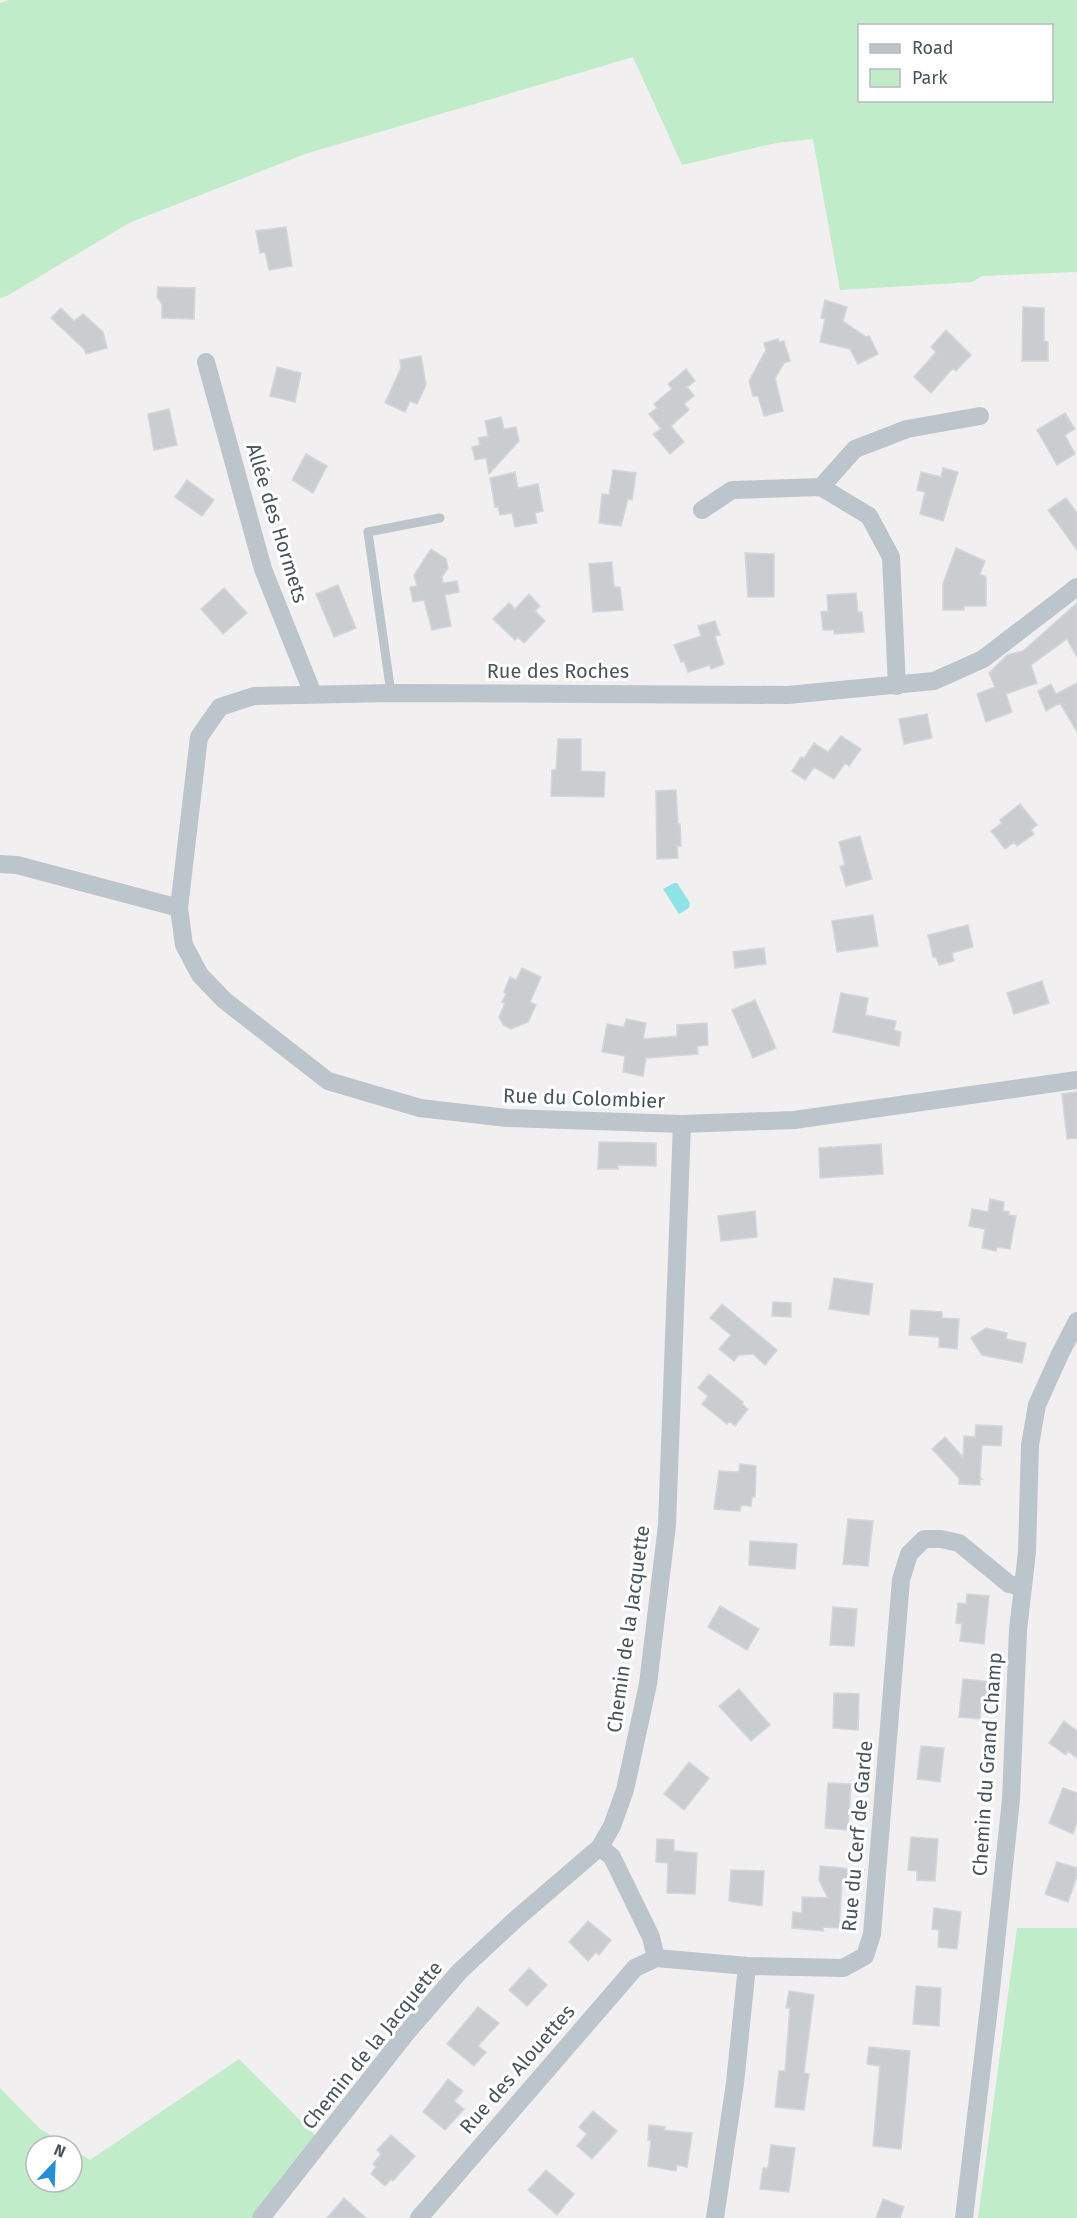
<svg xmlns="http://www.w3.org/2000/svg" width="1077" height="2218" font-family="'Fira Sans',sans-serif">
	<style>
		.green { fill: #c0ecca; fill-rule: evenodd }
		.water { fill: #8fe3e7 }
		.building { fill: #c9cdd0; stroke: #d3d6da; stroke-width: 1.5 }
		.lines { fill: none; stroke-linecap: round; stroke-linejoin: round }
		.service { stroke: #bbc5cb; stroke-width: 9 }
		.minor { stroke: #bbc5cb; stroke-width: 18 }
		.labels { text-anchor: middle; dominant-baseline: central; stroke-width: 6; stroke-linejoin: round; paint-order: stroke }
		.street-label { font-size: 20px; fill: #48555b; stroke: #fff }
	</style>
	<rect width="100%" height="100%" fill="#f1efef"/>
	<path class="green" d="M9,0H1077V272L982,276L972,282L840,290L813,139L776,143L682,165L633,57L305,154L129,223L7,296L0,298V3ZM860,26H1052V100H860Z
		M1017,1928H1077V2218H978Z
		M239,2059L316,2136L251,2218H0V2088L40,2129L68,2146H36V2182H72V2149L90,2160Z"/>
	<path class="water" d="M674,883H677L690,903L689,908L679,914L663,889Z"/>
	<path class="building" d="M286,227L292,266L269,270L265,252L260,253L256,231Z
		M158,287L195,288L194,319L162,318V304L157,297Z
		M825,300L847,307L843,321L866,337L869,336L878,354L858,364L850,349L820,342L825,319L821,318Z
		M1023,307L1044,308V341L1048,342V361H1022Z
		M61,308L74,321L83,314L103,332L107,348L86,354L84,349L51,318Z
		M946,330L971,355L956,371L953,368L931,393L914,377L936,352L931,347Z
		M778,339L779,342L784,341L790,361L784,363L775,378L783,411L764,416L758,396H753L749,381L766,350L764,343Z
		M421,356L426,385L417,404L410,401L405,412L385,403L401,368L400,360Z
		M277,367L301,373L295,402L270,396Z
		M686,369L695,381L687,387L694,396L684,404L689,410L671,426L684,442L670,454L653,434L661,429L649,414L657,408L654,404L672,389L668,384Z
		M169,409L177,445L154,450L148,414Z
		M1065,413L1075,429L1065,435L1075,454L1057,465L1037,430Z
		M501,417L504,429L516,427L519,441L489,474L486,458L475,460L472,447L480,445L478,438L488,436L485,421Z
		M306,454L327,466L313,493L292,480Z
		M943,468L958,472L943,521L920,514L925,492L917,490L921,472L941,477Z
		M613,470L636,473L632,500L628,499L621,526L599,523L602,494L609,495Z
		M515,472L518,488L538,484L543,511L535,513L537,523L515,527L512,513L500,515L498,506L495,507L490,478Z
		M187,480L214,500L202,516L175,497Z
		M1066,498L1077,513V550L1048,510Z
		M956,548L985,561L980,574L986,577V606H964V610H943V584Z
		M431,549L446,559L448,568L442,577L443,583L457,581L459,592L445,595L451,626L432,630L424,600L413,602L410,587L417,586L414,575Z
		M745,553L774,554V597H748Z
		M612,562L614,587H620L623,610L593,612L589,564Z
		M338,585L356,628L334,637L316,594Z
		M224,588L247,613L223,634L201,609Z
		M856,593L858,612H862L864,632L834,634V630H823L821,612L828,611L827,595Z
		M529,594L540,606L535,611L545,621L524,643L518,637L515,640L493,619L509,603L515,609Z
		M1077,603V657L1067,639L1031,665L1037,683L1006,694L1012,712L986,722L977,694L995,687L989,673L1007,655L1023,651Z
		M715,621L720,635L715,636L724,664L711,669L710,665L688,672L684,661L681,662L674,645L701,636L698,626Z
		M1077,683V732L1060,703L1046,711L1038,691L1051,684L1056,694Z
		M927,714L932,738L904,744L899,719Z
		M841,736L861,749L849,766L845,763L834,779L814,767L805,780L792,771L801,757L804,758L814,743L828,752Z
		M558,739H581V771L605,772L604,797L551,796L552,770H556Z
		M676,790L678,824H680L681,846H677L678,858L657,859L656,791Z
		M1020,804L1037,825L1031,830L1034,834L1017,846L1014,842L1005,849L991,831L1002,823L1000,820Z
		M860,836L872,879L846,886L840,866L845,865L839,842Z
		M873,915L878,946L837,952L832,921Z
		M968,925L973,947L952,953L954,961L939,965L936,957H933L928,935Z
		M764,948L766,964L735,968L733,952Z
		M522,968L541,977L530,1002L536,1005L528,1022L511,1029L503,1025L499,1017L505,1003L502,1002L506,994L504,992L510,977L516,980Z
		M1042,981L1049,1003L1014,1014L1007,993Z
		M841,993L868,998L865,1015L896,1021L894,1030L901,1032L899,1046L833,1032Z
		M755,1000L776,1048L753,1058L732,1010Z
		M626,1019L646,1023L643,1039L677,1036V1025L707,1023L708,1045L697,1046L698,1054L646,1058L643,1076L623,1072L625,1056L602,1052L607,1024L624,1027Z
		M1077,1092V1138L1067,1139L1062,1094Z
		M599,1142L656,1143V1166L618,1165V1169H598Z
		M881,1144L883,1174L820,1178L819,1148Z
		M990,1199L1004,1202L1003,1211L1009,1212V1215L1016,1216L1010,1249L997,1247L996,1251L982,1248L985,1229L969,1226L972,1209L988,1212Z
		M755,1211L757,1237L721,1241L718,1216Z
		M834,1278L873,1284L869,1315L829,1309Z
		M773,1302L791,1303V1317L772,1316Z
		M722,1304L777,1350L765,1365L753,1354L739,1355L734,1361L719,1349L731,1335L710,1318Z
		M911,1310L942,1312V1318L959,1319L957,1349L939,1347V1337L909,1335Z
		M986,1328L1007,1333L1006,1339L1026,1343L1022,1363L982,1355L971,1338Z
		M709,1374L743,1402L742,1404L748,1409L735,1426L729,1421L727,1424L702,1404L708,1396L698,1388Z
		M976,1425L1002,1426L1001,1446L982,1445L980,1477L982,1479H980V1485L959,1484V1478L932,1449L945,1437L963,1457L964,1436L975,1437Z
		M740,1464L756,1466L755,1497H752L751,1506L741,1505L740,1511L714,1509L719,1471L739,1472Z
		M848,1519L873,1521L868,1566L843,1564Z
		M750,1541L797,1544L795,1569L749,1565Z
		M967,1594L989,1596L984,1644L960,1641L962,1624L956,1623L958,1603L966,1604Z
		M720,1606L759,1629L747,1650L708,1627Z
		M833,1607L857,1609L854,1646L830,1645Z
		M963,1679L993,1682L991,1702L981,1701L980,1719L959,1717Z
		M739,1689L770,1725L751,1741L719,1706Z
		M834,1693L859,1694L858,1730L833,1728Z
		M1064,1721L1077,1731V1758L1068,1751L1066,1755L1049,1743Z
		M921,1746L944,1748L940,1782L917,1779Z
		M689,1762L709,1778L684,1810L664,1794Z
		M828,1783L851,1784L848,1830L825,1828Z
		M1063,1788L1077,1793V1822L1073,1834L1049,1823Z
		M911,1837L938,1839L935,1881L917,1880V1871L908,1870Z
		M657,1839L674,1840V1851L697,1853L695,1894L667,1893L668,1863L656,1862Z
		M1057,1862L1077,1868V1876L1068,1902L1045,1894Z
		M820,1866L864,1870L842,1884L839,1928L823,1927V1931L792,1928L793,1912L802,1913V1897L828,1898L819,1880Z
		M731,1870L764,1871L762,1906L729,1901Z
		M934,1908L961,1912L957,1949L938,1947L939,1930L932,1929Z
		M588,1921L611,1940L599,1955L596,1952L588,1961L569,1942Z
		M529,1968L547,1985L527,2006L509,1990Z
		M916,1986L941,1988L939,2026L913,2024Z
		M789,1991L814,1995L804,2073L809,2074L804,2110L775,2107L779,2071H785L790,2008H786Z
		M478,2007L499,2023L478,2046L486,2052L474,2066L447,2044Z
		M869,2047L910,2051L901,2149L873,2146L880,2066L867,2064Z
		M448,2079L463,2091L454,2101L464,2109L445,2130L423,2112Z
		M593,2111L617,2131L592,2159L577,2146L587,2134L579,2127Z
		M649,2125L665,2127L664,2130L692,2133L687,2167L677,2165L676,2171L648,2166L651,2140H648Z
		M391,2135L415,2156L393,2181L391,2179L385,2186L371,2174L376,2167L373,2164L381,2154L377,2150Z
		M771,2145L795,2148L789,2192L760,2189L763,2168H768Z
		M546,2170L574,2194L557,2215L528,2190Z
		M344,2198L366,2218H327Z
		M883,2199L904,2207L900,2218H876Z"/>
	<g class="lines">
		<path class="service" d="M391,693L368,532L440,518"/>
		<path class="minor" d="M206,362L263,569L313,694
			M821,487L855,449L907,429L980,416
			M702,510L732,490L821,487L869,516L891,557L897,686
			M1077,587L983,659L934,681L788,695L391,693L254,696L220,707L199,737L179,908L184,945L200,975L224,1000L328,1081L420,1108L507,1118L682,1124L794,1120L1077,1080
			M0,864L17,865L179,908
			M600,1847L612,1857L651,1937L656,1958L747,1966
			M261,2218L408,2031L460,1971L516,1919L600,1847L612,1826L625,1790L648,1684L667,1525L682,1124
			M419,2218L635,1968L656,1958
			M715,2218L735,2083L747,1966L843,1968L865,1956L872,1934L901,1580L909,1554L924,1539H941L959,1543L1009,1584L1023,1587
			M964,2218L991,1990L1011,1799L1018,1630L1027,1552L1030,1445L1037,1405L1060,1354L1077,1321"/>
	</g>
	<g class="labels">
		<g class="street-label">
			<text transform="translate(277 523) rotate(73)">Allée des Hormets</text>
			<text x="558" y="671">Rue des Roches</text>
			<text transform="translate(584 1098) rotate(2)">Rue du Colombier</text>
			<text transform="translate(628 1629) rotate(-82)">Chemin de la Jacquette</text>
			<text transform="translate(987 1764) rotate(-86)">Chemin du Grand Champ</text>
			<text transform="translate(857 1836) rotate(-85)">Rue du Cerf de Garde</text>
			<text transform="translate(372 2045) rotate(-51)">Chemin de la Jacquette</text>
			<text transform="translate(517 2069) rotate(-49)">Rue des Alouettes</text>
		</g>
	</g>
	<rect x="858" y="24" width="195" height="78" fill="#ffffff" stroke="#b6bbbd" stroke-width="1.5"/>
	<rect x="870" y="44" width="30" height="9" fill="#bbc5cb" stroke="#b6bbbd" stroke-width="1.5"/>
	<text x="912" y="54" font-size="18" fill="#48555b">Road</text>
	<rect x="870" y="69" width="30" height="18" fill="#c0ecca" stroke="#b6bbbd" stroke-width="1.5"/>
	<text x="912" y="84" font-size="18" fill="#48555b">Park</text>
	<g transform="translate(54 2164) rotate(23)"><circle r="28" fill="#ffffff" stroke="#b6bbbd" stroke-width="1.5"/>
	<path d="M0-4.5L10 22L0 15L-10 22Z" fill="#248fd6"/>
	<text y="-9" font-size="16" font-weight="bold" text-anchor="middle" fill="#48555b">N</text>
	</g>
</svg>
